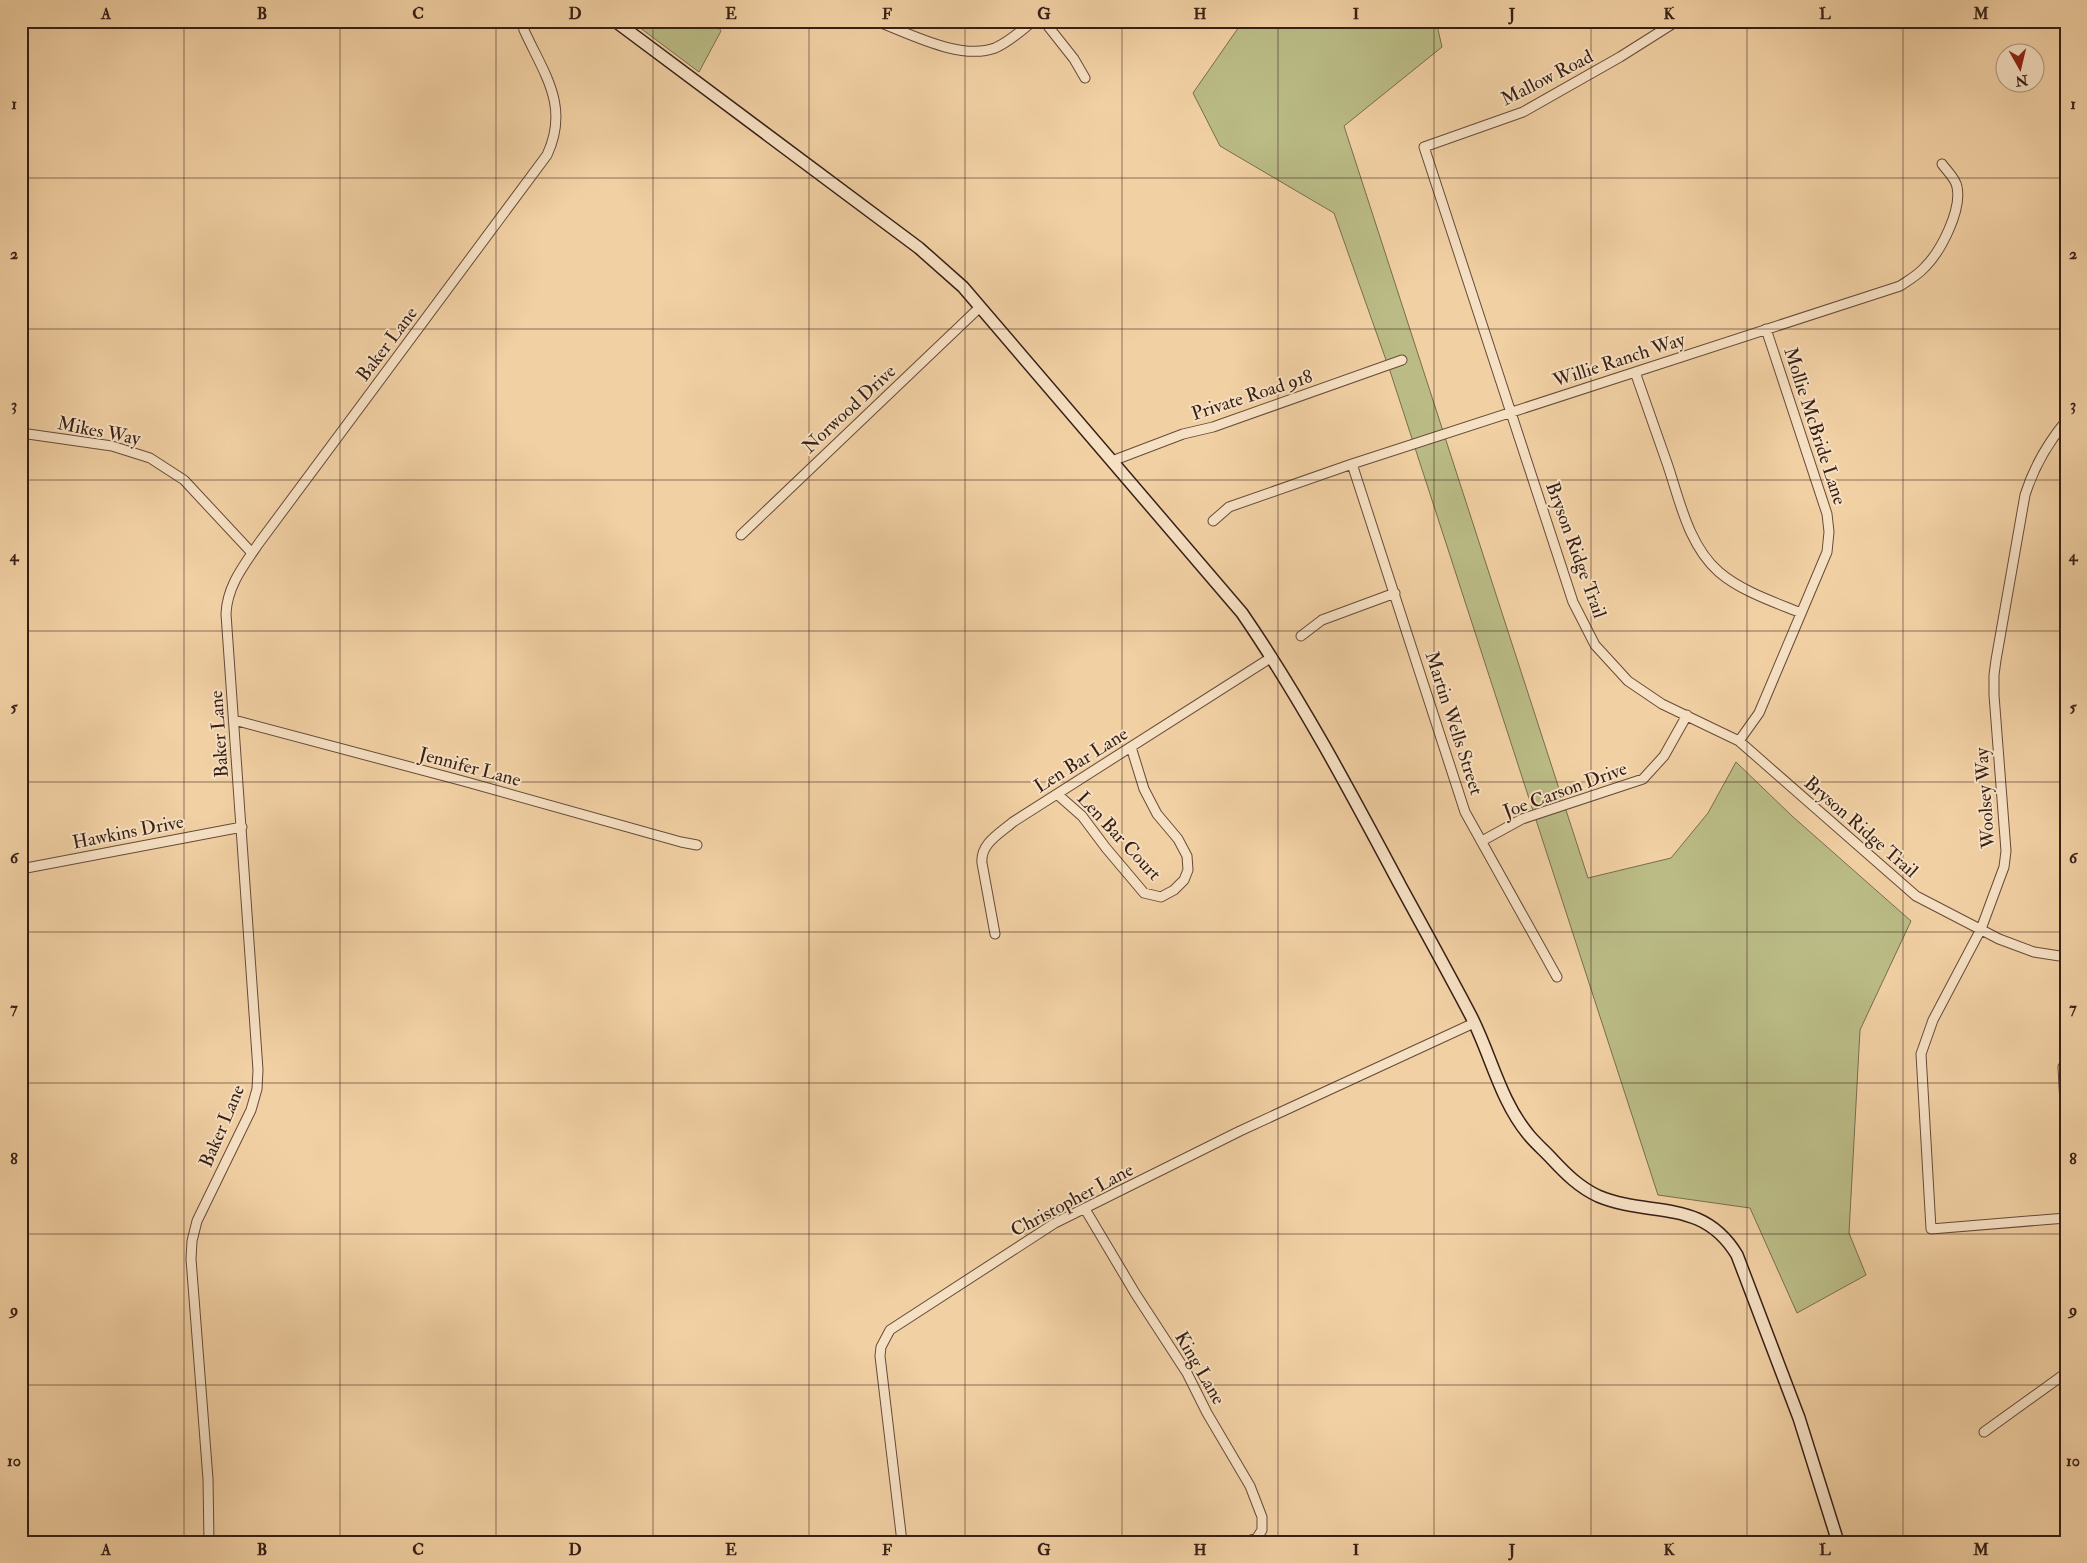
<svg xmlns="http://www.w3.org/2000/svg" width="2087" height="1563" font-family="'IM FELL Double Pica',serif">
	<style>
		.green { fill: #babb85; stroke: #786d4e }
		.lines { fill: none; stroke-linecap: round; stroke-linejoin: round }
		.street-casing { stroke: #664b39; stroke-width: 11 }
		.secondary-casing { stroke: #371f16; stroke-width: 14 }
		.street { stroke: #f6e0c3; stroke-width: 9 }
		.secondary { stroke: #f6e0c3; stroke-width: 11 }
		.grid { fill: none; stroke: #371f16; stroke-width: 1; stroke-opacity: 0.55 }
		.labels { text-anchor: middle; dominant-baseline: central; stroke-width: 4; stroke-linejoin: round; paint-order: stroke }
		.street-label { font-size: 19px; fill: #371f16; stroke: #f6e0c3 }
		.neatline { fill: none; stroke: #371f16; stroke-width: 2 }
		.grid-label { font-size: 16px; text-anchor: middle; font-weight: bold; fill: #371f16 }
	</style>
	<rect width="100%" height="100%" fill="#f1d0a3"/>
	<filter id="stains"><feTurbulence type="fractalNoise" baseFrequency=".004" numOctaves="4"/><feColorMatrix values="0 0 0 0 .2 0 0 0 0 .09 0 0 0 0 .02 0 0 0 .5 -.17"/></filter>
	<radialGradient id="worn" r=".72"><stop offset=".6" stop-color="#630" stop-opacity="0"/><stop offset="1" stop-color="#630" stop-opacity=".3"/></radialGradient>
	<path class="green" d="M631,21H714L721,31L699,72Z
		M1243,21H1436L1442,47L1344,126L1588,878L1671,858L1708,813L1736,762L1792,816L1911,921L1860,1030L1849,1233L1866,1275L1797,1313L1750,1208L1658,1195L1391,374L1334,213L1220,146L1193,93Z"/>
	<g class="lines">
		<defs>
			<path id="street" d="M876,21C909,33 960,61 995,48C1009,42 1021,31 1033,21
				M1044,21L1074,59L1085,78
				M1677,21L1620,57L1523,112L1424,147L1573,602L1595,645L1628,681L1662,704L1739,741L1916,896L1999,939L2034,952L2066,957
				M1635,372C1646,403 1657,435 1668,466C1680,502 1689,546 1719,572C1741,591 1774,602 1801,613
				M2066,421C2047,444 2034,466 2025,495L1996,660L1994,675V695L2006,851L2004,867L1981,929L1933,1020L1921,1054L1931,1229L2066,1218
				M21,433L112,446L150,458L184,480L252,553
				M1112,461L1183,434L1213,427L1402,360
				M1352,464L1465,812L1557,977
				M1213,521L1229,507L1352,464L1900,286C1909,280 1918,275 1925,267C1941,251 1962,210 1957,187C1956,179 1947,171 1942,164
				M741,535L980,307
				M1301,636L1322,620L1395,593
				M234,720L463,781L681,842L697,845
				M1739,741L1759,713L1827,552L1829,532L1827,514L1766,329
				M1057,794L1082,816L1106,848L1144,893L1161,897L1174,890L1184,880L1188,870L1187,856L1178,839L1157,814L1144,789L1131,747
				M1482,841L1522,819L1643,779L1664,756L1687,715
				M21,869L242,827
				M995,934L982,863C980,844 999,834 1013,822L1272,657
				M2066,1066L2063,1067L2066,1123
				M1085,1209L1135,1293L1187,1373L1207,1413L1250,1486L1262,1517V1530L1257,1538L1245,1542
				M1984,1432L2066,1373
				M209,1542L208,1479L191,1259L192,1241L197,1221L251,1110L257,1089L258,1070L226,614C227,586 244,565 259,543L547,155C570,106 544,74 524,30L522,21
				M902,1542L880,1356L881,1347L890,1330L1055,1223L1240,1131L1474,1023"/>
			<path id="secondary" d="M615,21L919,248L963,287L1242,613C1301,699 1351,793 1400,885C1424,929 1448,972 1471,1016C1491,1055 1500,1100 1528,1134C1535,1143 1544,1150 1552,1159C1566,1174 1579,1187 1598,1196C1650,1218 1702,1197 1737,1255L1799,1418L1838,1542"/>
		</defs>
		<use href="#street" class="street-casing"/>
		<use href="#secondary" class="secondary-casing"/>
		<use href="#street" class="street"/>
		<use href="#secondary" class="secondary"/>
	</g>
	<path class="grid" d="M184,21V1542M340,21V1542M496,21V1542M653,21V1542M809,21V1542M965,21V1542M1122,21V1542M1278,21V1542M1434,21V1542M1591,21V1542M1747,21V1542M1903,21V1542M21,178H2066M21,329H2066M21,480H2066M21,631H2066M21,782H2066M21,932H2066M21,1083H2066M21,1234H2066M21,1385H2066"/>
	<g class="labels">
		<g class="street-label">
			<text transform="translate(1547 78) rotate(-27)">Mallow Road</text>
			<text transform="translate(387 344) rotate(-53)">Baker Lane</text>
			<text transform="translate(1619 360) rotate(-18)">Willie Ranch Way</text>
			<text transform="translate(1252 395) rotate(-18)">Private Road 918</text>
			<text transform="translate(849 409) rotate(-43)">Norwood Drive</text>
			<text transform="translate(1815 426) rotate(72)">Mollie McBride Lane</text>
			<text transform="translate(99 431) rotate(11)">Mikes Way</text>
			<text transform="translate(1576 550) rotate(70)">Bryson Ridge Trail</text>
			<text transform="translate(1454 723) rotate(72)">Martin Wells Street</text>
			<text transform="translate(219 734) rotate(-94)">Baker Lane</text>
			<text transform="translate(1081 760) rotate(-32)">Len Bar Lane</text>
			<text transform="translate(470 767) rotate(15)">Jennifer Lane</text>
			<text transform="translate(1565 790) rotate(-20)">Joe Carson Drive</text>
			<text transform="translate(1985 798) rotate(-94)">Woolsey Way</text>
			<text transform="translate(1861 827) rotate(41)">Bryson Ridge Trail</text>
			<text transform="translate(128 832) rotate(-11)">Hawkins Drive</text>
			<text transform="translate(1119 836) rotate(47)">Len Bar Court</text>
			<text transform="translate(222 1126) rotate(-67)">Baker Lane</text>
			<text transform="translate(1072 1200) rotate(-28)">Christopher Lane</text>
			<text transform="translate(1200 1368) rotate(60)">King Lane</text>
		</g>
	</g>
	<rect width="2087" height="1563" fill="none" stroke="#f1d0a3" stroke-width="55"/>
	<g transform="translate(2020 68) rotate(172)"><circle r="24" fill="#f6e0c3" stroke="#aa937e"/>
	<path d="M0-4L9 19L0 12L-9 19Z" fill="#8f2418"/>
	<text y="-8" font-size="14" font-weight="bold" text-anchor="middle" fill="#371f16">N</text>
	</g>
	<rect x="28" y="28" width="2032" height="1508" class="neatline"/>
	<g class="grid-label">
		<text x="106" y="19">A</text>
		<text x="262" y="19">B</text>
		<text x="418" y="19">C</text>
		<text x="575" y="19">D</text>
		<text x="731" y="19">E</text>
		<text x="887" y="19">F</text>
		<text x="1044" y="19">G</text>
		<text x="1200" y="19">H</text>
		<text x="1356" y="19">I</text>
		<text x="1512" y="19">J</text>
		<text x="1669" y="19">K</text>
		<text x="1825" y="19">L</text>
		<text x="1981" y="19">M</text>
		<text x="14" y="109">1</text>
		<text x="2073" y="109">1</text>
		<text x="14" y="259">2</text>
		<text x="2073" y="259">2</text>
		<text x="14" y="410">3</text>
		<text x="2073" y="410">3</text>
		<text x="14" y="561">4</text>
		<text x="2073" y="561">4</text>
		<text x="14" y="712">5</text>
		<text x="2073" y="712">5</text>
		<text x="14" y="863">6</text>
		<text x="2073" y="863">6</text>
		<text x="14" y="1013">7</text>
		<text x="2073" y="1013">7</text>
		<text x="14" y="1164">8</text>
		<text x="2073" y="1164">8</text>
		<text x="14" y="1315">9</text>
		<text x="2073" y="1315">9</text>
		<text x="14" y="1466">10</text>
		<text x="2073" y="1466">10</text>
		<text x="106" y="1555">A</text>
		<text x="262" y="1555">B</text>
		<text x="418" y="1555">C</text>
		<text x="575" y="1555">D</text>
		<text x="731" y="1555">E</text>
		<text x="887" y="1555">F</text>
		<text x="1044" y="1555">G</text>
		<text x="1200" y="1555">H</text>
		<text x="1356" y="1555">I</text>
		<text x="1512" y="1555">J</text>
		<text x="1669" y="1555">K</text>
		<text x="1825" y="1555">L</text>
		<text x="1981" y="1555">M</text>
	</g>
	<rect width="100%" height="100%" filter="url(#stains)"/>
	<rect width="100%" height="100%" fill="url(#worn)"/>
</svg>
